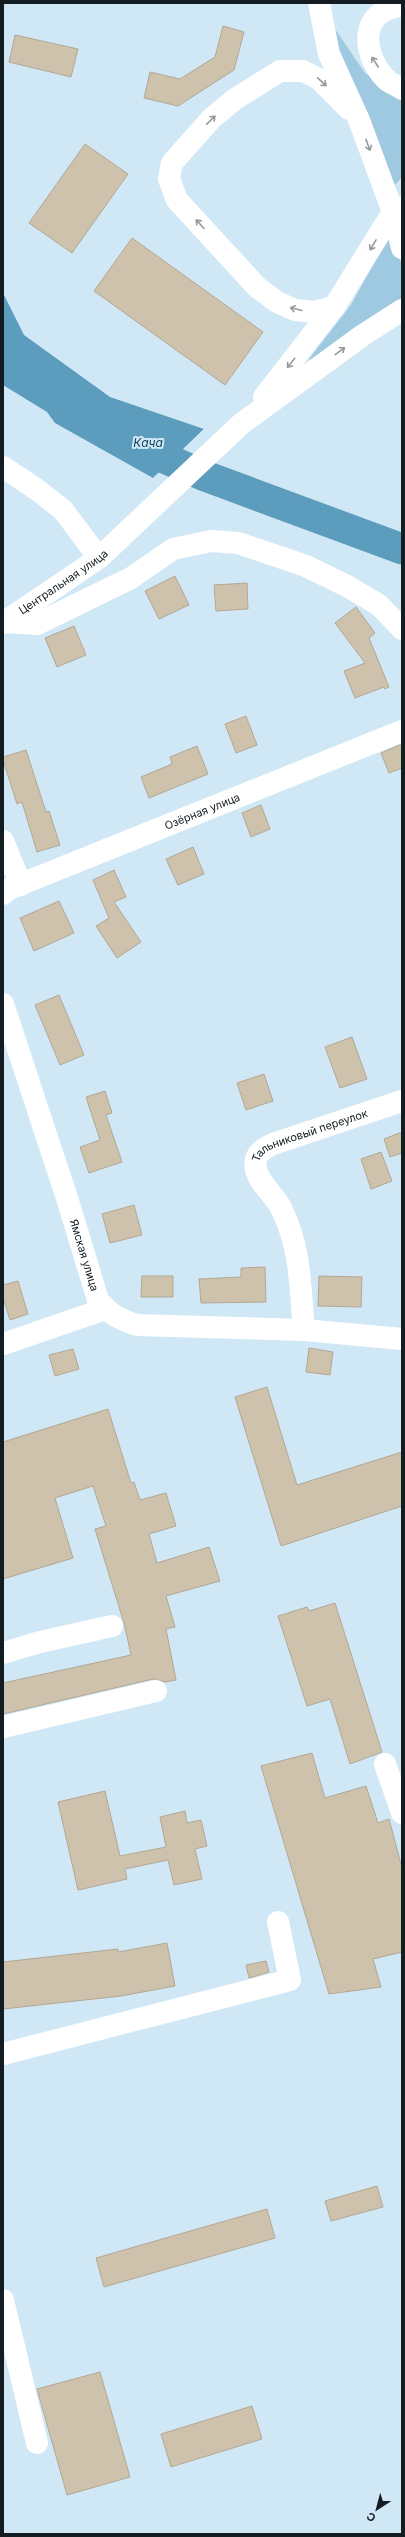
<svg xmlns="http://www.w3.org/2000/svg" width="405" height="2537" font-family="Inter,sans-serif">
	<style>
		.green { fill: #9fc9e0 }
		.water { fill: #5c9cbd }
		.pier { fill: #d0e8f6 }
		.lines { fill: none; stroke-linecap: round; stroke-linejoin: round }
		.river { stroke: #5c9cbd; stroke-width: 31 }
		.building { fill: #cec2ad; stroke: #b3a793 }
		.minor { stroke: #fff; stroke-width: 22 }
		.oneway { stroke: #95999b }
		.labels { text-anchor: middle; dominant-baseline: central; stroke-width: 4; stroke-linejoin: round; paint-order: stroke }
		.street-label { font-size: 11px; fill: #131c21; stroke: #d0e8f6 }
		.water-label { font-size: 12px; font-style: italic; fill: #083f57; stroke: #d0e8f6 }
	</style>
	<rect width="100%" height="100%" fill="#d0e8f6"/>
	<path class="green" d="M335,29L365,73L402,97V177L394,186L331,30Z
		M388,238L402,264V298L382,310L311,361L309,359L351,305Z"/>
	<path class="water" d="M3,293L24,335L110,397L204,429L153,478L55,423L47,412L3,385Z"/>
	<path class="pier" d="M205,428V431L154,480H151Z"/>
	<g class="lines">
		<path class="river" d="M133,444L205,476L402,549"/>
	</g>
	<path class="building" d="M223,26L244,32L234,70L178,106L144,98L150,72L180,79L215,57Z
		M15,35L78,49L71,77L9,62Z
		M85,144L128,174L72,253L29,223Z
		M132,238L263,332L225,385L94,291Z
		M175,576L189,605L159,619L145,591Z
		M247,583L248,609L216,611L214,585Z
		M356,607L375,633L369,638L389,687L385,689L384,687L355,698L344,671L365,663L335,623Z
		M74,626L86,655L57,667L45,638Z
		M246,716L257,745L236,753L225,724Z
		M402,744V768L389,773L381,753Z
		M197,746L208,774L149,798L141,777L172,764L170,757Z
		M26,750L46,812L49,811L60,845L37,852L22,802L17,804L3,760V757Z
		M261,805L270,829L251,837L242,813Z
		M193,847L204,874L178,885L166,859Z
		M114,870L126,897L114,902L141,942L117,958L96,926L109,918L93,880Z
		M59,901L74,933L34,951L20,918Z
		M59,995L84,1055L60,1065L35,1005Z
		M352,1037L367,1079L340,1088L325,1047Z
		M264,1074L273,1101L246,1110L237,1083Z
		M105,1091L112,1113L106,1115L122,1162L89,1173L80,1147L100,1140L86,1097Z
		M402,1132V1153L390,1157L384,1139Z
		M381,1152L392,1181L371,1189L361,1159Z
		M134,1205L142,1235L110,1243L102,1214Z
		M265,1267L266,1302L201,1303L199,1279L241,1277V1268Z
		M142,1276H173V1297H141Z
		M319,1276L362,1277L361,1307L318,1306Z
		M18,1281L28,1314L10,1320L3,1297V1285Z
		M309,1348L333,1352L330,1375L306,1372Z
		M73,1349L79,1369L55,1376L49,1355Z
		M267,1387L297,1485L402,1452V1506L281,1546L235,1397Z
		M108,1409L131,1483L134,1482L140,1500L166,1493L176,1526L149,1534L157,1563L209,1547L220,1581L166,1596L175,1627L166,1629L176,1680L165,1682L153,1679L3,1714V1683L131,1655L124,1623L95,1529L106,1526L93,1486L55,1498L73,1558L3,1579V1442Z
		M335,1603L382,1752L350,1764L330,1699L307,1706L278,1616L307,1607L309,1611Z
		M312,1753L325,1798L366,1786L378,1823L389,1819L402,1868V1952L373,1959L381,1987L329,1994L261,1766Z
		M105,1791L120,1856L166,1847L160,1817L185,1811L187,1823L201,1820L207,1846L195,1849L202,1879L174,1885L168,1860L125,1869L127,1879L78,1890L58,1802Z
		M167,1943L175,1986L121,1996L3,2009V1962L118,1949V1952Z
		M266,1961L269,1972L249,1978L246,1965Z
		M377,2186L383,2207L331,2221L325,2201Z
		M267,2209L275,2238L104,2287L96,2258Z
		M100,2372L130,2477L67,2495L37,2389Z
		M252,2406L262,2439L171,2467L161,2434Z"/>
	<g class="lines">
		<g class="minor">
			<path d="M402,5C396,7 389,8 384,11C357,26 369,65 388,81C392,84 398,86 402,89"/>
			<path d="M397,207L393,212L402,248"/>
			<path d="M334,307L314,312L295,310L277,302L257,287L177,200L169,179L172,163L211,119L235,99L280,71H303L319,79L349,109"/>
			<path d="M264,397L334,307L393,212L359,120L329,54L319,3"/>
			<path d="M3,467L39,491L63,510L99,558"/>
			<path d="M5,622L37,624L131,578L173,549L211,541L238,543L306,566L347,586L379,605L402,629"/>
			<path id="s1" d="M3,623L99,558L241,424L363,335L402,310"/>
			<path d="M3,841L21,885"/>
			<path id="s2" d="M3,894L9,889L402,731"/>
			<path id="s3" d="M3,1004L67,1198L98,1300C109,1314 121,1320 137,1325L304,1330L402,1339"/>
			<path id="s4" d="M304,1330C300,1287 301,1249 282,1210C276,1195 259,1185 256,1169C253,1155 262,1149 273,1144L402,1101"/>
			<path d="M3,1344L105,1309"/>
			<path d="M3,1653L40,1642L112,1626"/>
			<path d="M3,1727L156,1691"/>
			<path d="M385,1764L402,1813"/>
			<path d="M3,2054L290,1980L278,1922"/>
			<path d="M3,2300L37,2443"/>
		</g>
	</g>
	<defs><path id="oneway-shaft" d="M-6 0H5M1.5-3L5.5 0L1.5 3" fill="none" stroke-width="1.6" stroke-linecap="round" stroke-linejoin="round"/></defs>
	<g class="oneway">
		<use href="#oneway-shaft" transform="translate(375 62) rotate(-123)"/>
		<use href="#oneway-shaft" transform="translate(322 82) rotate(43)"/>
		<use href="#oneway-shaft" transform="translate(211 120) rotate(-44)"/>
		<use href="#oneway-shaft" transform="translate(368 145) rotate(70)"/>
		<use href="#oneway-shaft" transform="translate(200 224) rotate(-132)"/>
		<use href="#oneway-shaft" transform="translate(373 245) rotate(121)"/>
		<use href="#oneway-shaft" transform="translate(296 309) rotate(-166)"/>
		<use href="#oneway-shaft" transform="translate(340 351) rotate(-36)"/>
		<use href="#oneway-shaft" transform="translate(291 363) rotate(129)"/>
	</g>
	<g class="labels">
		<g class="street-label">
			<text stroke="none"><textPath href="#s1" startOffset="73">Центральная улица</textPath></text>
			<text stroke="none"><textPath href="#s2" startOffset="216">Озёрная улица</textPath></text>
			<text stroke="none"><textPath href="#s4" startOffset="242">Тальниковый переулок</textPath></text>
			<text stroke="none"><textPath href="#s3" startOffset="264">Ямская улица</textPath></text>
		</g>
		<g class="water-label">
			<text x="148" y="442">Кача</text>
		</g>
	</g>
	<rect width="405" height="2537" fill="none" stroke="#131c21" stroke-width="8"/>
	<g transform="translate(377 2509) rotate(216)" stroke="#d0e8f6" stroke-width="3" paint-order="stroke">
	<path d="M0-3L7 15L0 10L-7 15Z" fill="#131c21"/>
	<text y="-6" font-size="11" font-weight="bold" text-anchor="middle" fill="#131c21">С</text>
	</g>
</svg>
